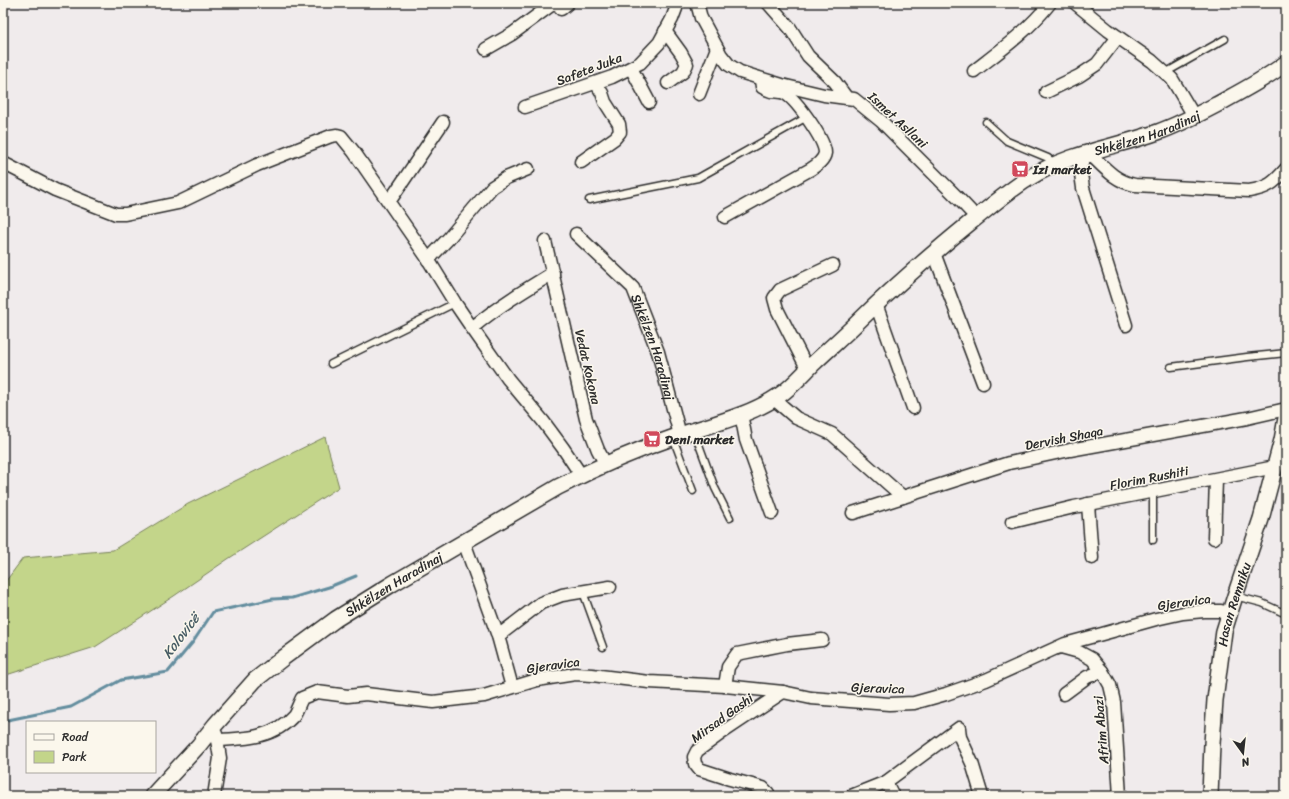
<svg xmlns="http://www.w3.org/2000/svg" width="1289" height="799" font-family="Sriracha,sans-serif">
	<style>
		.green { fill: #c3d58a; stroke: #77805a }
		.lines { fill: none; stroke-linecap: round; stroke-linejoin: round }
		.stream { stroke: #638d9e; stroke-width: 3 }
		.service-casing { stroke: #2b2b2b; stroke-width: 9 }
		.minor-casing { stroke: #2b2b2b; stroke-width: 15 }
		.tertiary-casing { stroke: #2b2b2b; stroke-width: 18 }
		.service { stroke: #fbf7ec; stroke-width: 6 }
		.minor { stroke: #fbf7ec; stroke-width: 12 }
		.tertiary { stroke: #fbf7ec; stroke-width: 15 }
		.labels { text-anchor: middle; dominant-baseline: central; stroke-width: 3; stroke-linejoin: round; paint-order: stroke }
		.street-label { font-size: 13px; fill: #2b2b2b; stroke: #fbf7ec }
		.poi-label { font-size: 13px; font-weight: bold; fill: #2b2b2b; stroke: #fbf7ec; text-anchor: start }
		.water-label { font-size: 14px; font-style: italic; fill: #475c64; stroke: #fbf7ec }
	</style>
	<rect width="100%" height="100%" fill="#f0ebec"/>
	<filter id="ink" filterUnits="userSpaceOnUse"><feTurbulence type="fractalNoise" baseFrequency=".025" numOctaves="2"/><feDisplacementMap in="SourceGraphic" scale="8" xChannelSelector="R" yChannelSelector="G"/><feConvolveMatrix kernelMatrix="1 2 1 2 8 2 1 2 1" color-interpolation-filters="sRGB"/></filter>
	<g filter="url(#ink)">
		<path class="green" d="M325,437L339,487L228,559L174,596L95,647L3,676V585L23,558L113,550L188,504Z"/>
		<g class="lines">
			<path class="stream" d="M3,721L71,707L121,680L168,672L193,642L213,612L273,599L292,598L329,587L356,576"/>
			<defs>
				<path id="service" d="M1165,73L1225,39
					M986,122L1007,141L1048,158L1054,163
					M589,200L698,178L807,117
					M331,364L455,303
					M1171,367L1247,357L1286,353
					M694,431L715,488L730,518
					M673,438L693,491
					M1153,492V540
					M583,592L603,647
					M1235,596L1262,603L1286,614"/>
				<g id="minor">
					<path d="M697,3L701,18L721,55L729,65L740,72L782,85L824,95L854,99L881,121L959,199L977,218"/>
					<path d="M768,3L790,28L808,56L835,82L846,97"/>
					<path d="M1075,3L1108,30L1152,61L1172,79L1194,116"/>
					<path d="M561,9L568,3"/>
					<path d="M665,31L681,53L687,64L683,72L668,83"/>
					<path d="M486,49L512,34L554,3"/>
					<path d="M631,68L649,102"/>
					<path d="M974,71C1001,50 1029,30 1050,3"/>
					<path d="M1046,92L1079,76L1097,64L1118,37"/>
					<path d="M699,94L717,48"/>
					<path d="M525,107L612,77L640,63L659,43L672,19L678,3"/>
					<path d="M581,162L615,138L620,132L619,124L605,102L602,93L596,83"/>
					<path d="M3,163L55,190L116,214H125L178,203L257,165L331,136L337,135L341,136L354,152L426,256L455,303L472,328L508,379L543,421L563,448L581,475"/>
					<path d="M389,202L443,122"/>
					<path d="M725,217L811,169C817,165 824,160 825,153C825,140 797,101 786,94C782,91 776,92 771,91C768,90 765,89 762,87L761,80L758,78"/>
					<path id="s1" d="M576,234L633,288L658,352L680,435"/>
					<path d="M545,241L586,419L598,450L606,465"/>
					<path d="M934,253L983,383"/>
					<path d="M428,260L448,239L492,187L506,178L528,169"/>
					<path d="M876,304L913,408"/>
					<path d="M1126,325L1083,188L1080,167L1088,152C1103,166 1114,181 1135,185L1249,191C1268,188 1274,183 1286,169"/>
					<path d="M472,328C497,307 525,290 553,273"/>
					<path d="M808,370L777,309L774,298L780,290L833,265"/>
					<path d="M774,399L796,418L832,434L903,497"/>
					<path d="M741,414L746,440L772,513"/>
					<path d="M1088,504L1092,558"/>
					<path d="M853,513L1009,463L1070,450L1247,418L1286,409"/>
					<path d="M1012,522L1074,507L1275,467"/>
					<path d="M1214,538L1216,480"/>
					<path d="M464,542L498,636L512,687"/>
					<path d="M498,636L541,603L562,595L610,587"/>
					<path d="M1057,648L1061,647L1079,652L1092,659L1102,671L1110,685L1114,702L1120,796"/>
					<path d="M725,686L728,667L737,654L787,644L822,640"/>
					<path d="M1064,694L1087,677L1102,671"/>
					<path d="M217,740C245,739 274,738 294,715C297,710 299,704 302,698L317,692L348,696L366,694L433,702L484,696L537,680L575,674L592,675L649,682L725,686L783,692L811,698L889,704L914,703L946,694L986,680L1065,644L1102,634L1156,619L1183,613L1204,611H1221L1230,613"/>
					<path d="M886,782L893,796"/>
					<path d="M214,796L220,758L216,734"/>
					<path d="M768,796V793L763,788L730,779L699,769L695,764L694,757L697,751L723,732L783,692"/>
					<path d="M851,796L886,782L959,728L960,737L972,763L982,796"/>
				</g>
				<g id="tertiary">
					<path id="s2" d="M152,796L199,745L215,725L255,680L283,658L336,619L392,584L558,487C597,467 639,449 680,435C713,424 751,415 780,395C793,386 803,374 814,363C830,348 846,334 861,319C896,285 933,253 971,222C990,207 1008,191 1029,178C1071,152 1113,148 1158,132C1178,125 1197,115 1216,105C1240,92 1264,80 1286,63"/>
					<path id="s3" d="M1210,796L1212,744L1215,700L1224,631L1235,596L1261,519L1282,440L1286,418"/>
				</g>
			</defs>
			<use href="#service" class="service-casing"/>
			<use href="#minor" class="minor-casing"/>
			<use href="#tertiary" class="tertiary-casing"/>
			<use href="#service" class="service"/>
			<use href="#minor" class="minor"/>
			<use href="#tertiary" class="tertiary"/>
		</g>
	</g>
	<defs>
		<symbol id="supermarket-square" viewBox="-11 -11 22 22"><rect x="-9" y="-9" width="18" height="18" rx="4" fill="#d1495b" stroke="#fbf7ec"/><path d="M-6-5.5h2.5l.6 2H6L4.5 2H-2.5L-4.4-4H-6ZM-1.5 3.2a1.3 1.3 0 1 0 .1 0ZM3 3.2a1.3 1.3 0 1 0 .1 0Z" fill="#fff"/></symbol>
	</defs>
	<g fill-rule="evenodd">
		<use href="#supermarket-square" x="1010" y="159" width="20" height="20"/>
		<use href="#supermarket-square" x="642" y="429" width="20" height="20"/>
	</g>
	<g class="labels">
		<g class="street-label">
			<text transform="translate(589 69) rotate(-21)">Safete Juka</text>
			<text transform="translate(898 120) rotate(43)">Ismet Asllani</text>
			<text stroke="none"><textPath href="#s2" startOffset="1213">Shkëlzen Haradinaj</textPath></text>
			<text stroke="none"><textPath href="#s1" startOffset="141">Shkëlzen Haradinaj</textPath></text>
			<text transform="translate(588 367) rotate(77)">Vedat Kokona</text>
			<text transform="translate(1064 438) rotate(-11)">Dervish Shaqa</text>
			<text transform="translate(1149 478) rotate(-11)">Florim Rushiti</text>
			<text stroke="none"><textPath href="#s2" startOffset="324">Shkëlzen Haradinaj</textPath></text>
			<text transform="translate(1184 602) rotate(-8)">Gjeravica</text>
			<text stroke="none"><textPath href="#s3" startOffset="194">Hasan Remniku</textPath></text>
			<text transform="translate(553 665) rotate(-8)">Gjeravica</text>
			<text transform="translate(878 688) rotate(2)">Gjeravica</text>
			<text transform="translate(722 718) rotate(-36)">Mirsad Gashi</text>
			<text transform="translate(1101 730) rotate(-95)">Afrim Abazi</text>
		</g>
		<g class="poi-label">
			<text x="1033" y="169">Izi market</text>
			<text x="665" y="439">Deni market</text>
		</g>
		<g class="water-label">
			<text transform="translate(181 636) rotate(-53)">Kolovicë</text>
		</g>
	</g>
	<rect width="1289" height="799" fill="none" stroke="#fbf7ec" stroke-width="16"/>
	<rect x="8" y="8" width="1273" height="783" fill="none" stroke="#2b2b2b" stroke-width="1.5" filter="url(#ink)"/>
	<rect x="26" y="721" width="130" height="52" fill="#fbf7ec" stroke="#a8a59f"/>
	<rect x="34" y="734" width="20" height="6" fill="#fbf7ec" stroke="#a8a59f"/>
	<text x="62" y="741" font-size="12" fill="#2b2b2b">Road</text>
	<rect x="34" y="751" width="20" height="12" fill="#c3d58a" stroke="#a8a59f"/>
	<text x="62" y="761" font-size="12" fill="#2b2b2b">Park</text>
	<g transform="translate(1243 753) rotate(165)" stroke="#fbf7ec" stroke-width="3" paint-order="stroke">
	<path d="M0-3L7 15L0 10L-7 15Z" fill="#2b2b2b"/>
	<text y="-6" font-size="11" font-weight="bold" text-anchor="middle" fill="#2b2b2b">N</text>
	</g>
</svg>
